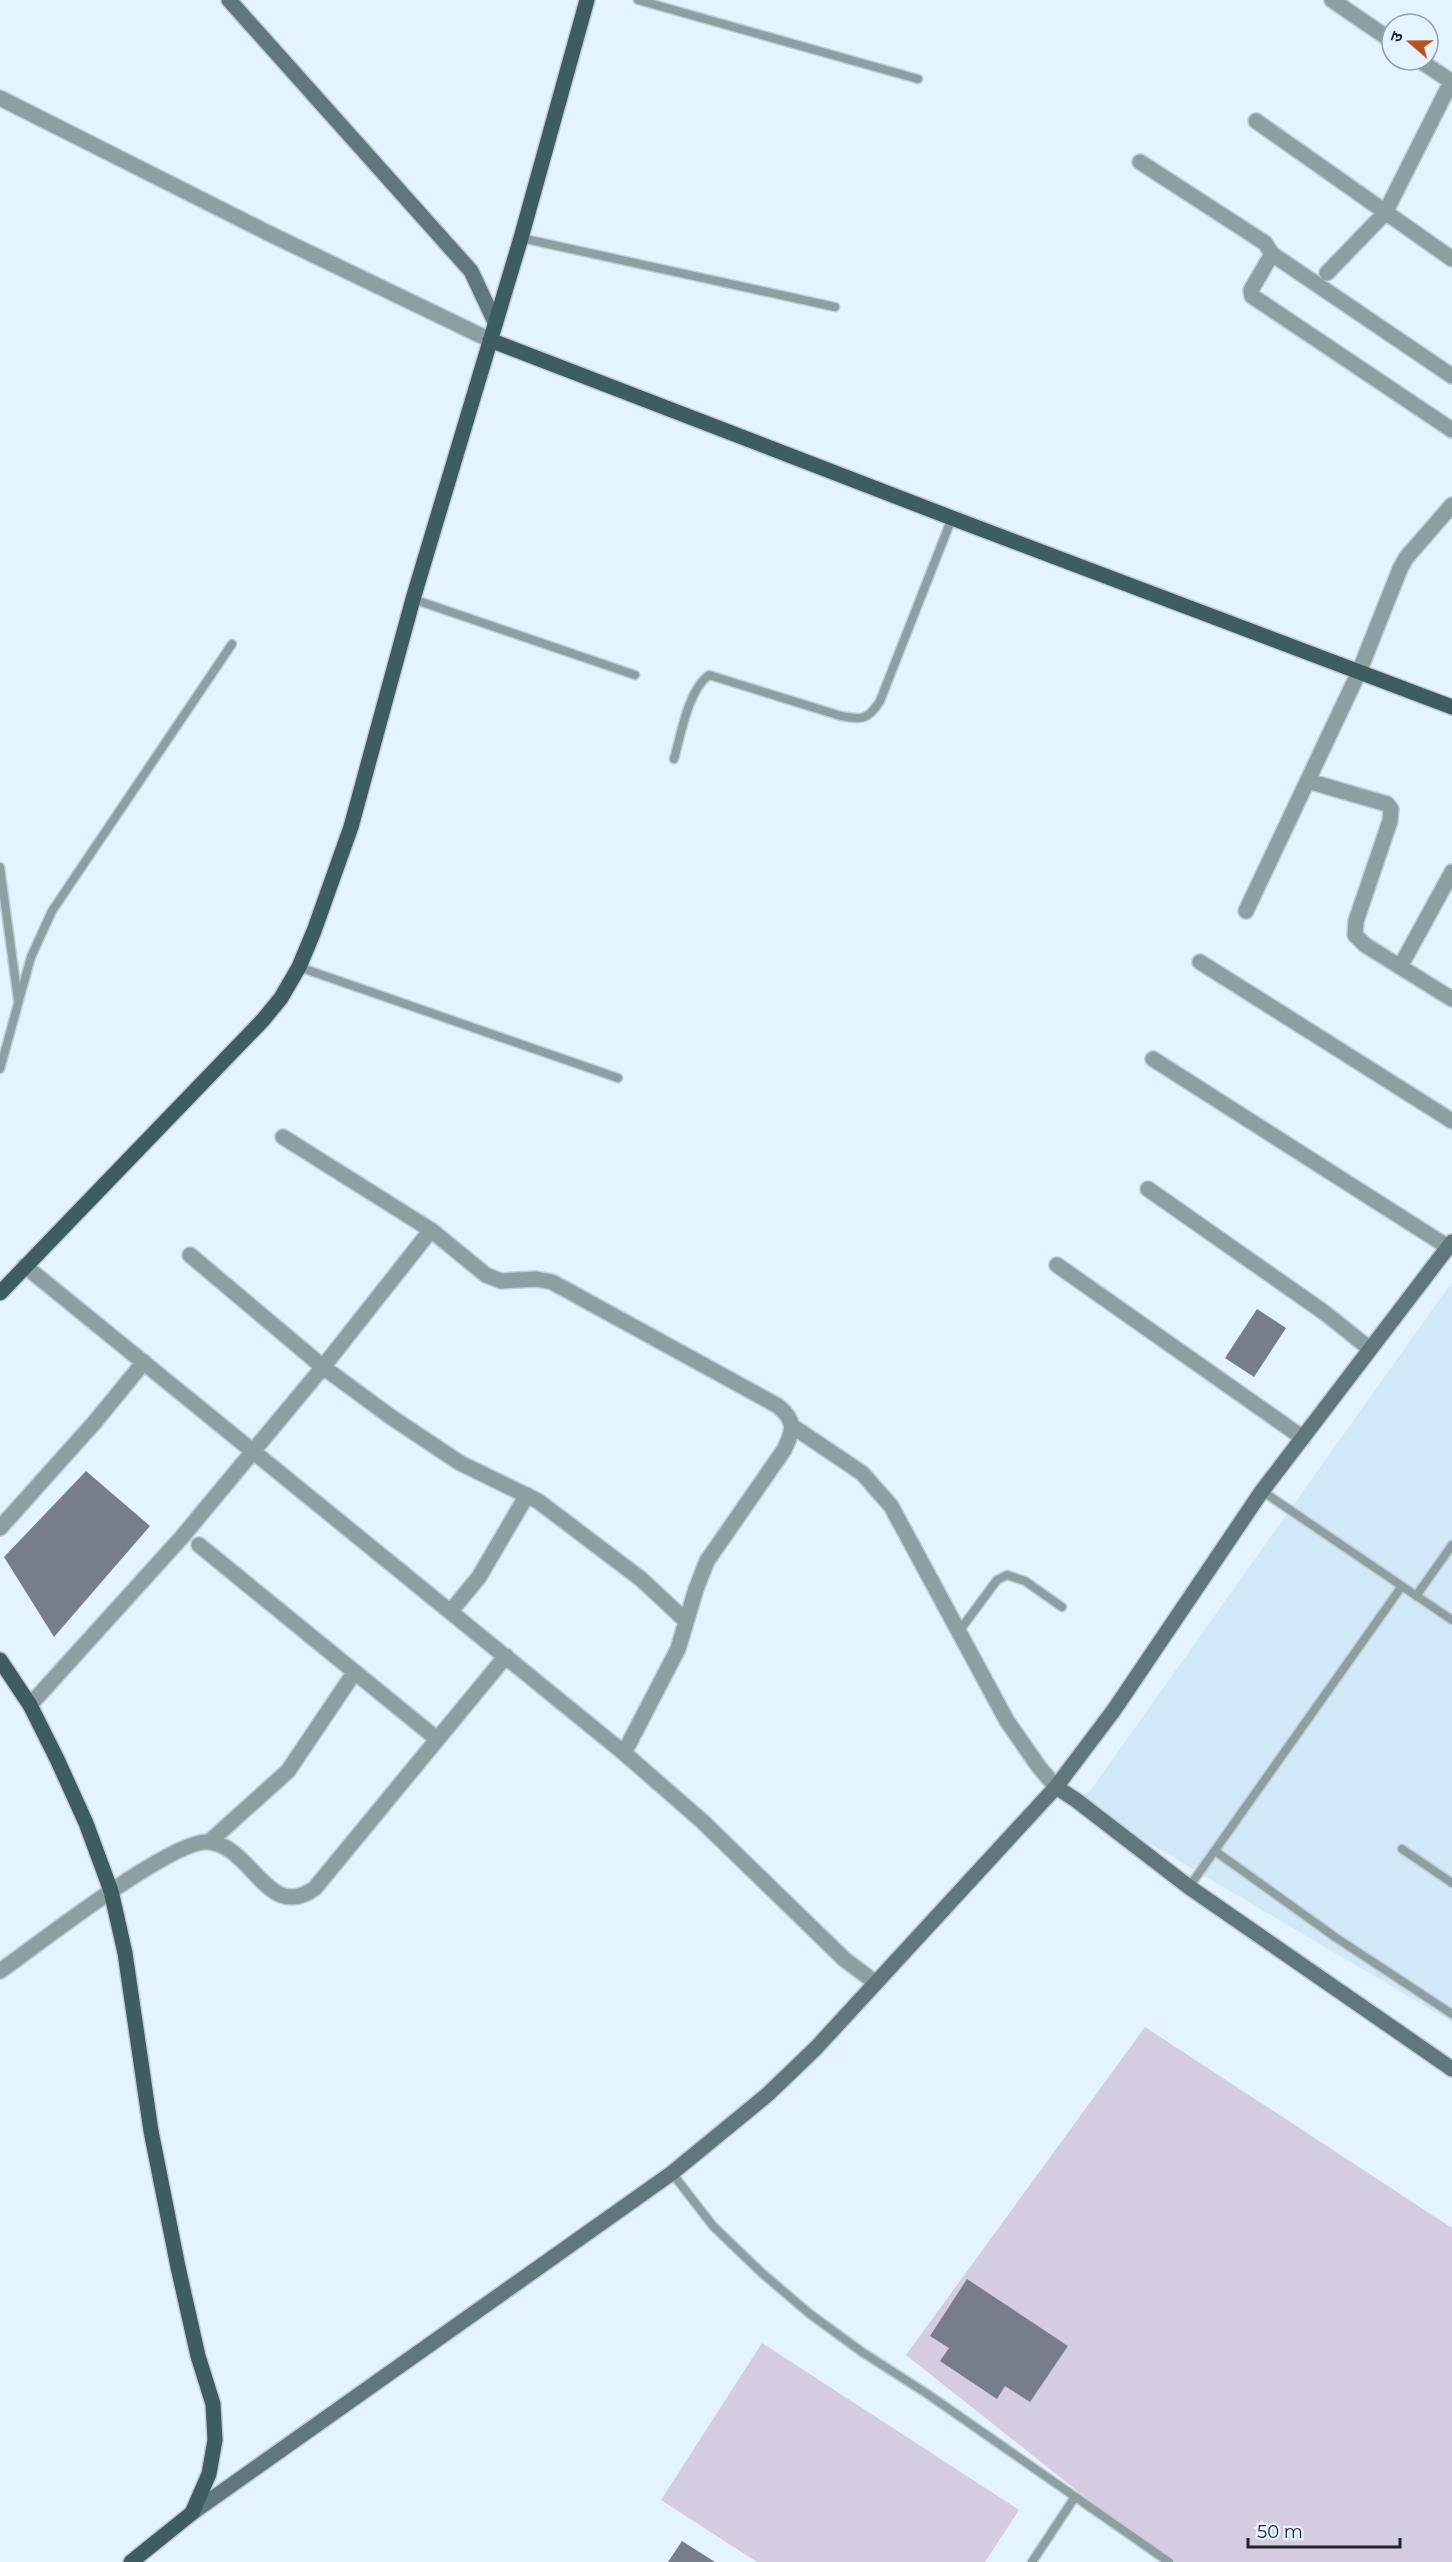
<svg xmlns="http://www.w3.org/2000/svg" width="1452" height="2562" font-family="Montserrat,'Noto Sans Devanagari',sans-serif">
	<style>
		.built { fill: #d0e8f8 }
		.green { fill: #d5cce1 }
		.building { fill: #787d8c }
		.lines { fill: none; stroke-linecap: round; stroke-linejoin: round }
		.lane-casing { stroke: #c0ced8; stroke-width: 11 }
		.street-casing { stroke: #c0ced8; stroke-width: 18 }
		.secondary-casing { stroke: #c0ced8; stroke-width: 18 }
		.primary-casing { stroke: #c0ced8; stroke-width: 18 }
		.lane { stroke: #8e9fa1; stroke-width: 8 }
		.street { stroke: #8e9fa1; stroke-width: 15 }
		.secondary { stroke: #60787b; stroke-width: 15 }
		.primary { stroke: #3e5d60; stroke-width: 15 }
	</style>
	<rect width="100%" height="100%" fill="#e3f3ff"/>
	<path class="built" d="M1452,1282V2022L1076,1800L1090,1791Z"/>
	<path class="green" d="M1145,2027L1452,2228V2562H1167L906,2355Z
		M762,2343L1019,2510L985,2562H757L661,2500Z"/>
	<path class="building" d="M1257,1309L1286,1328L1254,1377L1225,1358Z
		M86,1471L150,1526L54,1637L4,1557Z
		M967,2279L1068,2346L1030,2402L1005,2386L997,2399L940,2361L949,2348L930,2336Z
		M682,2541L715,2562H668Z"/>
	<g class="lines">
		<defs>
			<path id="lane" d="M638,0L918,79
				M521,238L835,307
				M413,599L635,675
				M674,759C681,735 688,690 709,675L841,716C862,720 868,720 880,701L952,518
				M0,867L18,1000
				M299,967L618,1078
				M0,1069L31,957L52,911L232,644
				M1262,1491L1452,1620
				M1416,1596L1452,1545
				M960,1630L997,1580L1007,1575L1025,1581L1062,1607
				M1402,1849L1452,1883
				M1215,1851L1335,1937L1452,2014
				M1189,1887L1402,1586
				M672,2173L713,2226L763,2274L810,2314L862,2352L926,2393L1169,2562
				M1032,2562L1075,2497"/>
			<path id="street" d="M1332,0L1392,41
				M1419,60L1452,82
				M0,98L268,233L490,340
				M1256,121L1452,259
				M1140,162L1265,243L1272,254L1251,290L1252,296L1452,430
				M1272,254L1452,376
				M1327,273L1385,213L1451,82
				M1308,781L1387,804L1391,809L1390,821L1356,921L1355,935L1365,945L1452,999
				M1246,911L1359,672L1400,569L1406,558L1452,505
				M1200,962L1452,1121
				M1400,967L1452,872
				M1153,1059L1448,1247
				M283,1137L431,1230L486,1275L501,1281L536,1279L552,1282L778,1406C796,1421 794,1430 784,1450L707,1561L696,1589L678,1649L624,1753
				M1148,1189L1325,1313L1370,1349
				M190,1255L323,1367L391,1417L460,1463L538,1501L641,1579L686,1621
				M1057,1265L1303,1438
				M25,1266L624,1753L702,1821L844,1959L876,1983
				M792,1426L862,1473L891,1506L1007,1721L1039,1767L1056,1787
				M0,1528L94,1423L144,1362
				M199,1545L437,1739
				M451,1611L479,1577L527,1495
				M30,1705L182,1537L323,1367L431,1230
				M209,1842L288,1771L354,1673
				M0,1971C36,1946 173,1838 209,1842C252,1846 268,1923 315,1888L506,1656"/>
			<path id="secondary" d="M229,0L471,271L495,322
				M1056,1787L1076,1800L1189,1887L1452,2069
				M192,2513L672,2173L767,2095L816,2048L1056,1787L1114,1710L1262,1491L1452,1242"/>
			<path id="primary" d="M490,340L952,518L1452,707
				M0,1293L263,1020L281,998L299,967L314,931L351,827L413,599L521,238L587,0
				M0,1660L30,1705L57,1759L86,1823L111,1891L125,1953L151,2131L178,2267L198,2356L213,2404L215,2440L209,2474L192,2513L131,2562"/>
		</defs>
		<use href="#lane" class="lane-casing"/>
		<use href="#street" class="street-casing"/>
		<use href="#secondary" class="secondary-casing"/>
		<use href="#primary" class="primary-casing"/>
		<use href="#lane" class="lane"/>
		<use href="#street" class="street"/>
		<use href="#secondary" class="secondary"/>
		<use href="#primary" class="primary"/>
	</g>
	<g transform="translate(1410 42) rotate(290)"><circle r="28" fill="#e3f3ff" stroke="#94a0a9" stroke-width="1.5"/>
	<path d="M0-4.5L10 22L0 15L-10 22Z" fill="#b85321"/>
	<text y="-9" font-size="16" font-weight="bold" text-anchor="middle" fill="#1e2429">उ</text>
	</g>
	<path d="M1248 2538v9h152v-9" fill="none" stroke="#1e2429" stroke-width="3"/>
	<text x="1257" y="2538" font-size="18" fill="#1e2429" stroke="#e3f3ff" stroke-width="4.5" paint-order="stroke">50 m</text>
</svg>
